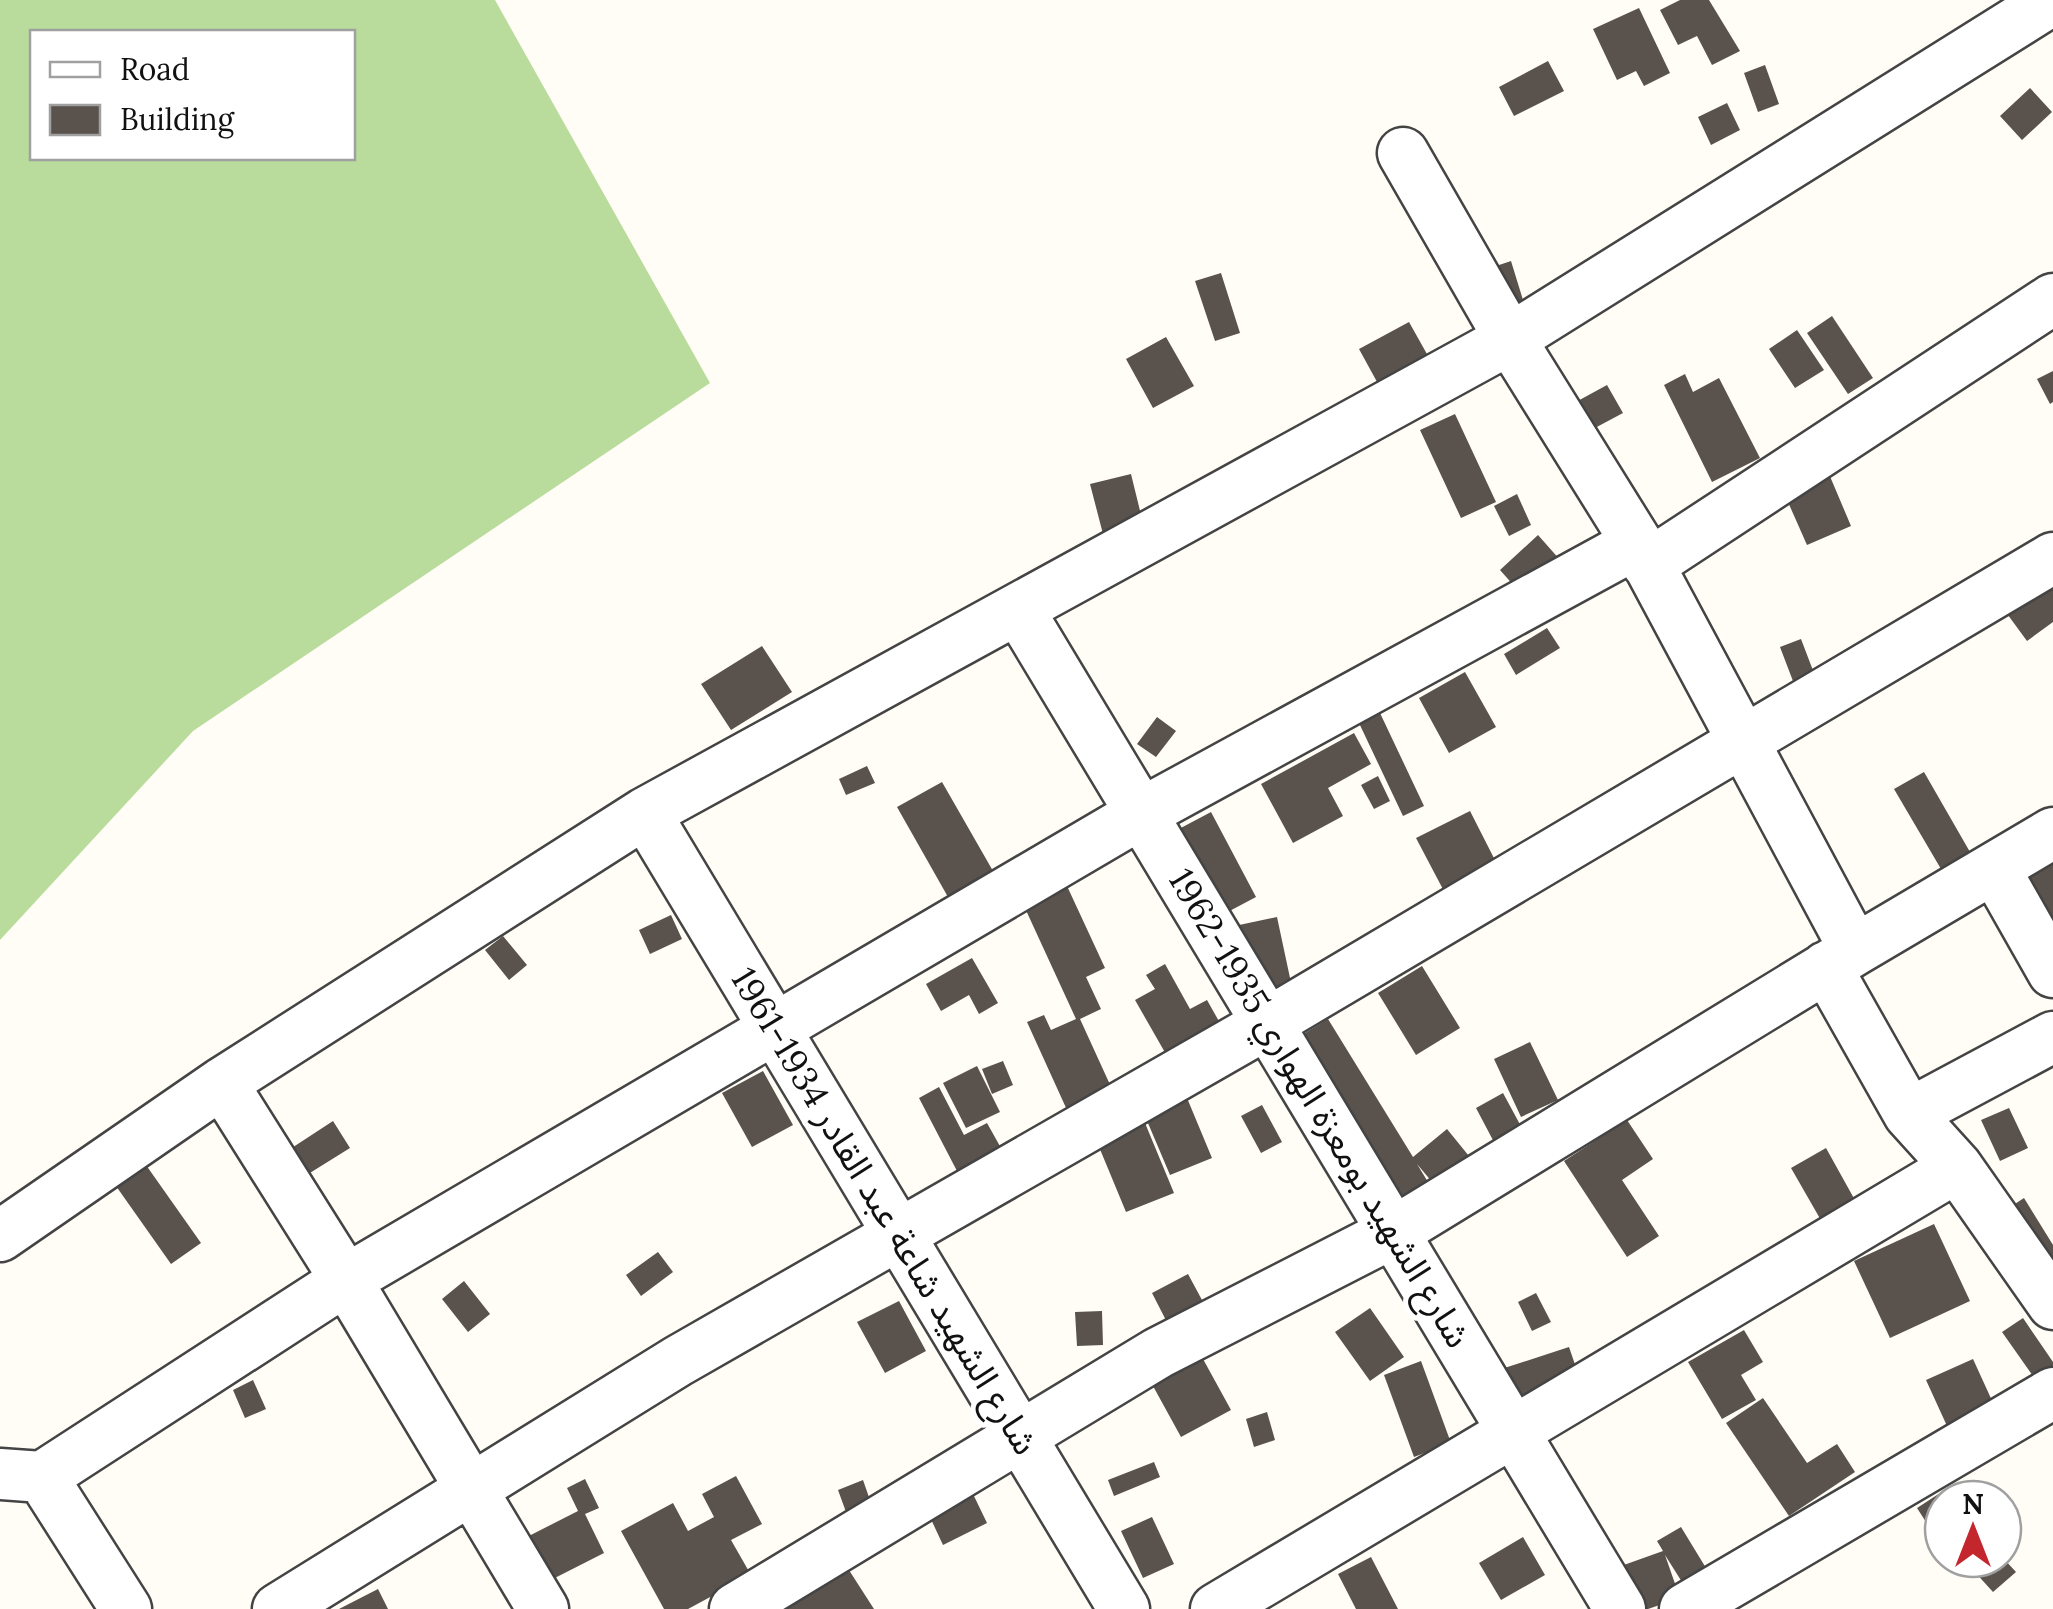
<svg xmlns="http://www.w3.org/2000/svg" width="2053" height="1609" font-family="Lora,'Noto Sans Arabic',serif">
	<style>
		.forest { fill: #b9dc9c; fill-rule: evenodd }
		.building { fill: #5a524d }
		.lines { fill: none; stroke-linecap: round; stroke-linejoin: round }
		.minor-casing { stroke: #444; stroke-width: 55 }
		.minor { stroke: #fff; stroke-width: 50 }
		.labels { text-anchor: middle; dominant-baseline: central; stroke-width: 10; stroke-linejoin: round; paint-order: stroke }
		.street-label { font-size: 35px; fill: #111; stroke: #fff }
	</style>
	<rect width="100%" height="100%" fill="#fffdf5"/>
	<path class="forest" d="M0,0H495L710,383L193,731L0,940ZM32,32H352V158H32Z"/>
	<path class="building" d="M1680,0H1709L1740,51L1712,65L1697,36L1678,45L1660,10Z
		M1639,8L1670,73L1644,86L1636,71L1617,80L1593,29Z
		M1548,61L1564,91L1514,116L1499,87Z
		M1765,65L1779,104L1758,112L1744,73Z
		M2030,88L2052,112L2022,140L2000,116Z
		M1727,103L1740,130L1711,145L1698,117Z
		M1511,261L1523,300L1506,305L1493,267Z
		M1221,273L1240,333L1215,341L1195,281Z
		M1832,316L1873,378L1848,394L1807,333Z
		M1409,322L1432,363L1382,391L1359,349Z
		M1797,330L1824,370L1795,388L1769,349Z
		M1166,337L1194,386L1153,408L1126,359Z
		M2053,371V402L2050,404L2037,379Z
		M1685,374L1693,392L1719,378L1760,458L1712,482L1664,385Z
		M1607,385L1623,413L1578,437L1563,409Z
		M1455,414L1496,502L1461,518L1420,430Z
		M1131,474L1143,523L1103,534L1090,484Z
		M1829,474L1851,526L1807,545L1784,493Z
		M1517,494L1531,525L1509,536L1494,506Z
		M1538,535L1561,561L1523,596L1500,570Z
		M2053,576V622L2027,641L2005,611Z
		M1547,628L1560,648L1516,675L1504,654Z
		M1801,639L1817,681L1796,689L1780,647Z
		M762,646L792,692L731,730L701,684Z
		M1465,672L1496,727L1449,753L1419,698Z
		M1380,713L1424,806L1403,816L1359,723Z
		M1157,717L1176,731L1156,757L1137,744Z
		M1354,733L1371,764L1328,788L1343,816L1293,843L1261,784Z
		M867,766L875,783L846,795L839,779Z
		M1924,772L1970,852L1941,869L1894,789Z
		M1378,776L1390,801L1374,809L1361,785Z
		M942,782L993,871L948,897L897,807Z
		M1470,811L1499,868L1446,895L1416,838Z
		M1211,812L1256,897L1205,924L1160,839Z
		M2053,857V970L2006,882Z
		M1067,886L1105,968L1086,977L1101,1009L1080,1019L1112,1089L1067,1110L1027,1022L1044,1015L1051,1030L1076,1019L1024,906Z
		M671,915L682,939L650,954L639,930Z
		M1277,917L1293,992L1240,1002L1225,928Z
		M503,936L527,965L509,980L485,950Z
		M972,958L998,1003L979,1014L969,995L941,1011L926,984Z
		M1165,964L1190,1009L1207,1000L1225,1032L1171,1063L1135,1000L1155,989L1146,975Z
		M1422,966L1460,1028L1416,1055L1378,993Z
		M1328,1019L1413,1157L1447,1129L1473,1161L1438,1189L1417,1164L1431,1187L1380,1218L1277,1050Z
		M1530,1042L1558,1100L1521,1117L1494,1059Z
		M1003,1061L1013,1085L992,1094L982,1069Z
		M977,1066L1000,1112L966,1128L943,1083Z
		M763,1071L793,1125L752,1147L722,1093Z
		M939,1087L964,1135L987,1123L1001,1148L957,1171L919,1098Z
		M1503,1093L1523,1130L1495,1144L1476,1108Z
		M1187,1098L1212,1158L1170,1175L1145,1116Z
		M1262,1105L1282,1142L1261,1153L1241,1116Z
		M2009,1108L2028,1148L2000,1161L1981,1120Z
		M1627,1120L1653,1159L1622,1180L1659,1236L1627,1257L1564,1161Z
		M333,1121L350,1148L297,1181L281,1155Z
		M1145,1123L1174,1193L1126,1212L1097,1142Z
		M134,1148L201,1243L171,1264L104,1169Z
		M1826,1148L1856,1202L1822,1222L1791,1168Z
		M2024,1198L2053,1245V1260L2040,1269L2004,1211Z
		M1934,1224L1970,1301L1890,1338L1854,1261Z
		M658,1252L673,1272L641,1296L626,1275Z
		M1188,1274L1209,1313L1172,1332L1152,1293Z
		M464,1281L490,1314L468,1332L442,1299Z
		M1536,1293L1551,1322L1532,1331L1518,1302Z
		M899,1301L926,1351L885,1373L857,1322Z
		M1370,1308L1404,1357L1370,1381L1335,1332Z
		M1102,1311L1103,1345L1077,1346L1075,1312Z
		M2023,1318L2053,1362V1377L2040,1386L2002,1332Z
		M1744,1330L1763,1362L1741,1375L1756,1400L1722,1419L1688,1362Z
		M1569,1347L1581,1382L1500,1408L1489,1373Z
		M1203,1359L1231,1410L1181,1437L1153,1386Z
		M1973,1359L1994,1405L1947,1426L1926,1380Z
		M1421,1361L1451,1443L1414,1457L1384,1375Z
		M253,1380L266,1409L245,1418L233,1390Z
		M1763,1398L1807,1463L1837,1444L1855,1472L1789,1516L1726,1423Z
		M1267,1412L1275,1440L1254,1447L1246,1419Z
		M1154,1462L1160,1477L1114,1496L1108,1480Z
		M736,1476L762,1524L731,1540L751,1575L688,1609H664L621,1531L673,1503L688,1531L714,1517L702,1494Z
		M585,1479L599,1508L585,1514L604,1553L541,1585L519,1541L578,1511L567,1488Z
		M863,1480L871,1503L846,1512L838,1490Z
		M1954,1484L1965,1499H1943V1535L1937,1539L1917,1508Z
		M973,1494L987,1523L943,1545L929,1515Z
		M1152,1517L1174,1564L1143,1578L1121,1531Z
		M1681,1527L1706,1568L1682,1582L1665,1555L1680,1598L1648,1609H1621L1607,1571L1663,1551L1657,1541Z
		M1523,1537L1545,1575L1501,1600L1479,1563Z
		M1371,1557L1398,1609H1356L1338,1574Z
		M1986,1559H2004L2016,1572L1993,1592L1973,1570Z
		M847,1567L874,1609H781Z
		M378,1589L388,1609H339Z"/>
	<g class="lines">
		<defs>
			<path id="minor" d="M1403,153L1510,339L1637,543L1855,950
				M1648,565L2053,299
				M1018,609L1620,1609
				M645,813L1124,1609
				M1994,868L2053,972
				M1826,967L1909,1114L1957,1167L2053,1304
				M222,1083L346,1280L543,1609
				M1909,1114L2053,1037
				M0,1236L222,1083L645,813L1510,339L2052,0
				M0,1474L42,1477L126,1609
				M42,1477L346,1280L1142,813L1637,543
				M278,1609L678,1361L1268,1023L2053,558
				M735,1609L1158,1353L1394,1232L1855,950L2053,833
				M1216,1609L1957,1167
				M1685,1609L2053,1393"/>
		</defs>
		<use href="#minor" class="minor-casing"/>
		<use href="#minor" class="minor"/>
	</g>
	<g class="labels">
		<g class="street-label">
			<text transform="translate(1320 1108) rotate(59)">شارع الشهيد بومعزة الهواري 1935-1962</text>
			<text transform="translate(885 1211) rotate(59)">شارع الشهيد شاعة عبد القادر 1934-1961</text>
		</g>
	</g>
	<rect x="30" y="30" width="325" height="130" fill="#ffffff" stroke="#a0a0a0" stroke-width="2.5"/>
	<rect x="50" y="62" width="50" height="15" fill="#ffffff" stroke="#a0a0a0" stroke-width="2.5"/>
	<text x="120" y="80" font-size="30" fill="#111111">Road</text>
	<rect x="50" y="105" width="50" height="30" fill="#5a524d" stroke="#a0a0a0" stroke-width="2.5"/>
	<text x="120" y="130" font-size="30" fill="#111111">Building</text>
	<g transform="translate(1973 1529)"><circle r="48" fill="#ffffff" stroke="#a0a0a0" stroke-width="2.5"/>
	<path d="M0-8L18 38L0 25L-18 38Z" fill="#c4262e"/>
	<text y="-15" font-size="28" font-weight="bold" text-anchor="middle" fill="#111111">N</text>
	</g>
</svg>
